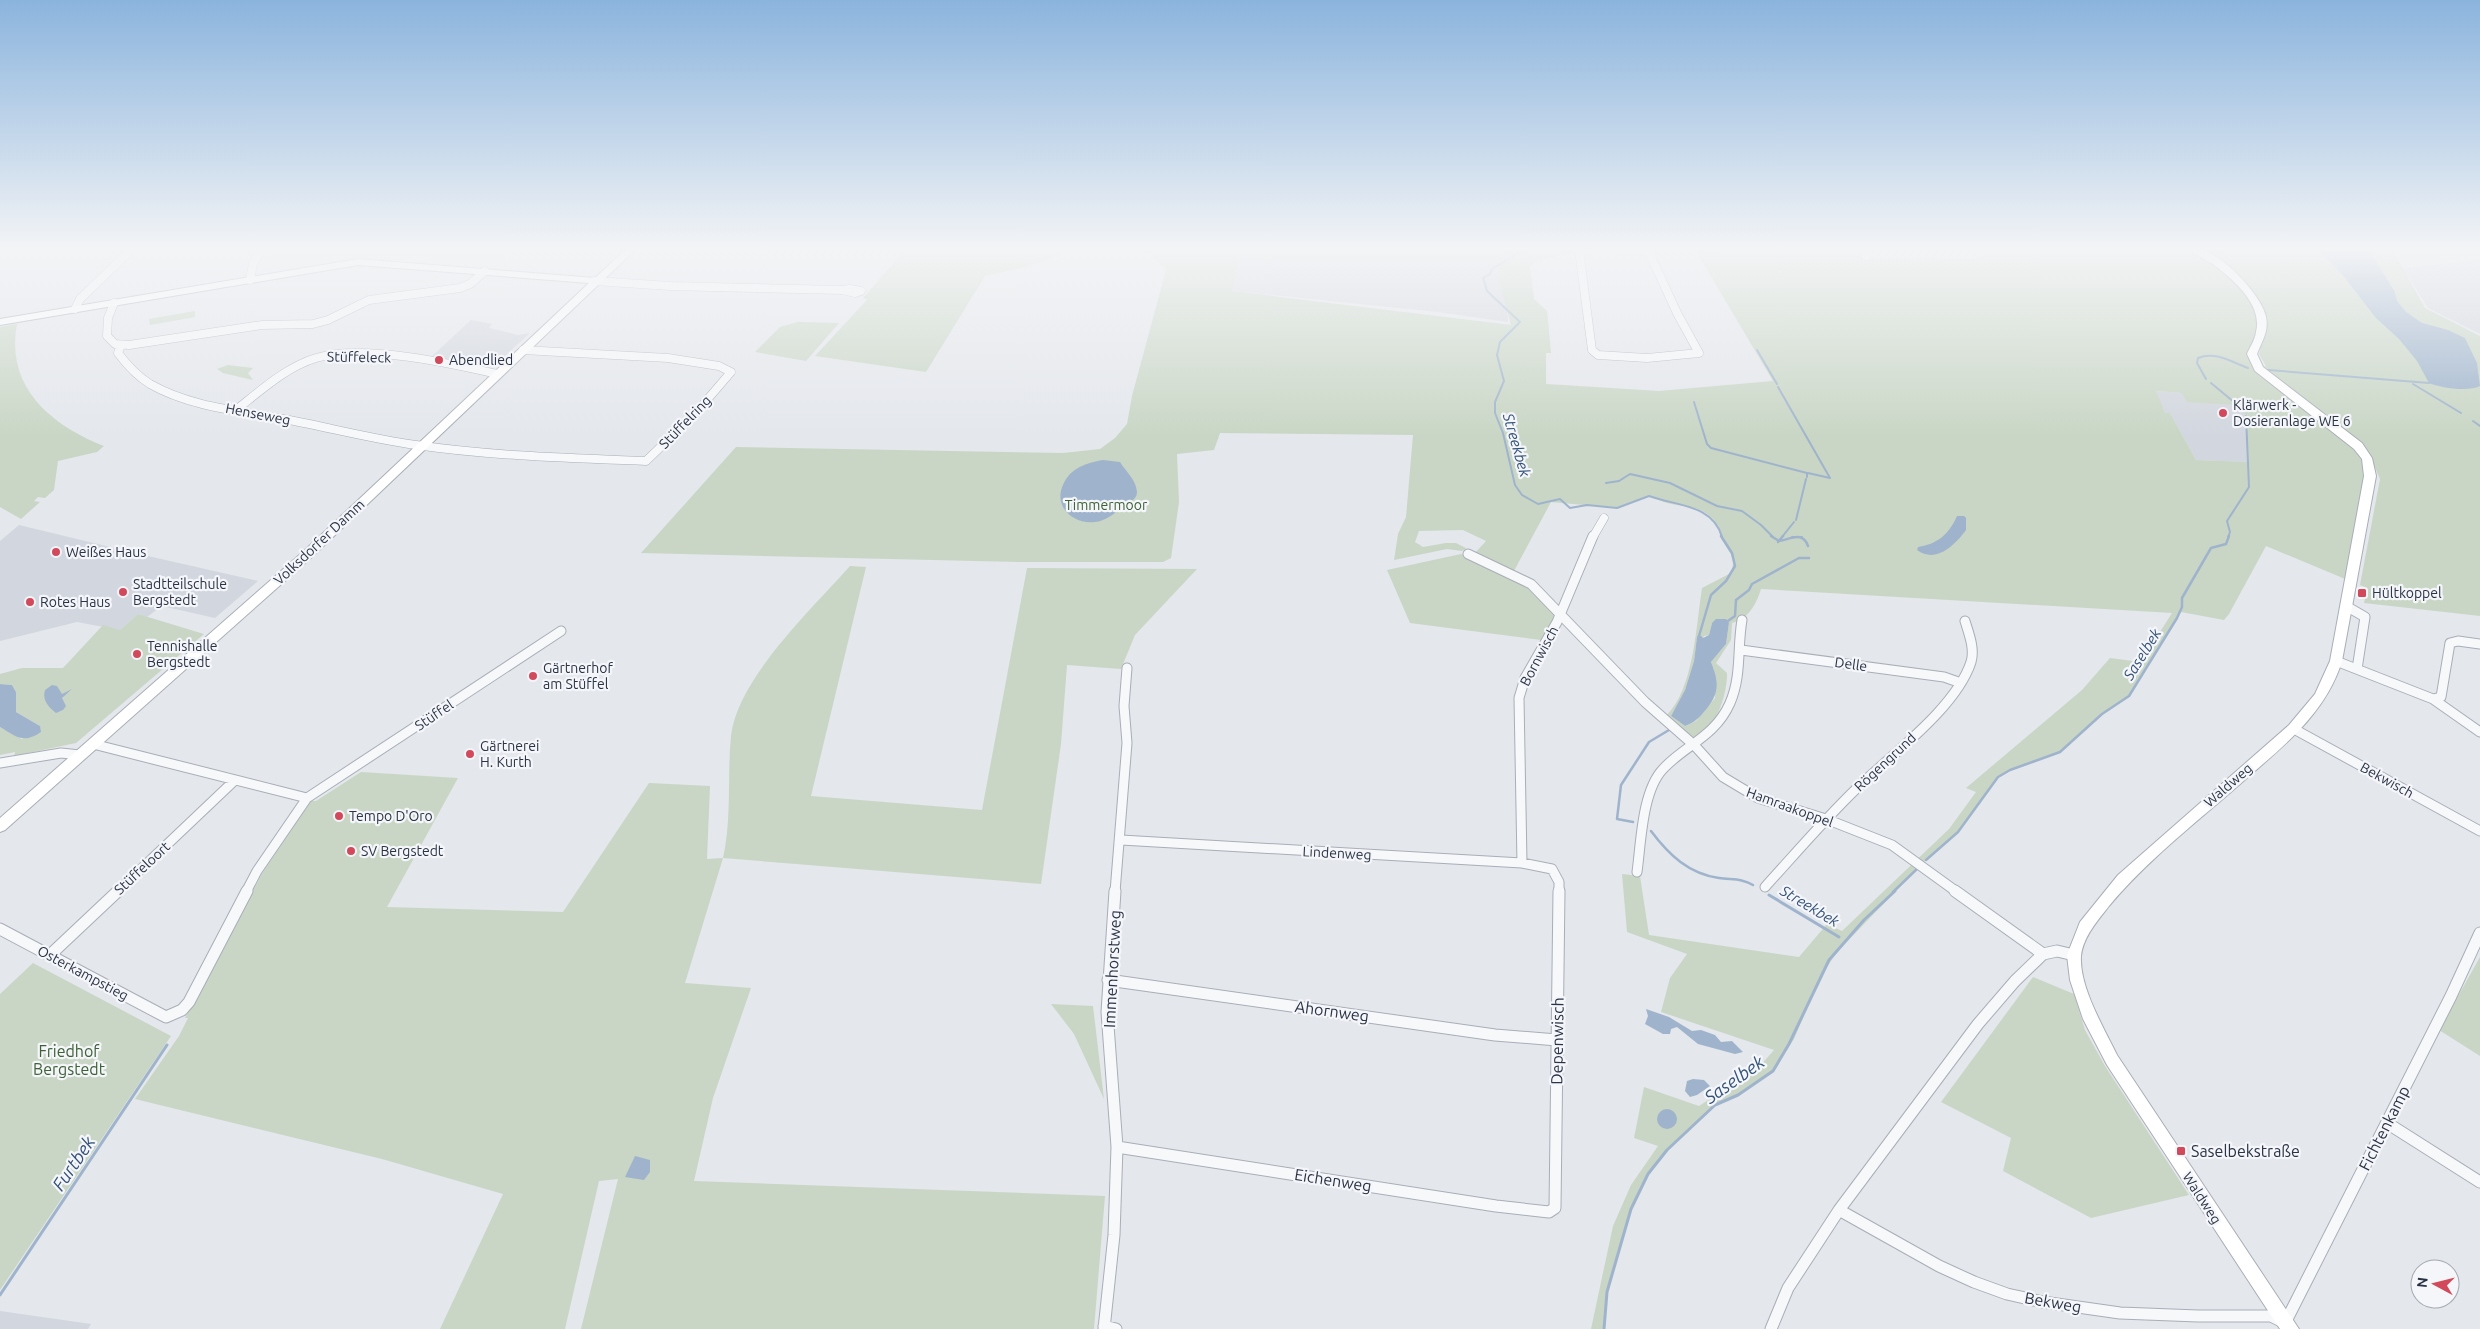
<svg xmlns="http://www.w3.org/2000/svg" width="2480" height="1329" font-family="Ubuntu,sans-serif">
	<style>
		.built { fill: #d2d6de }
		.green { fill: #c9d6c5; fill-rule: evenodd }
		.water { fill: #9fb4cc }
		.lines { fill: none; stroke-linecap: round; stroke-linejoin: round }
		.stream-far2 { stroke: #9fb4cc; stroke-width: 2 }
		.stream-far1 { stroke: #9fb4cc; stroke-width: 2.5 }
		.stream { stroke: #9fb4cc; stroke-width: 3 }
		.street-far2-casing { stroke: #a9aeb7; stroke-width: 9 }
		.street-far1-casing { stroke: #a9aeb7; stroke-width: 11 }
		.street-casing { stroke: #a9aeb7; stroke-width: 13 }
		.secondary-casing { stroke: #a9aeb7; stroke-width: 2 }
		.street-far2 { stroke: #f7f8fa; stroke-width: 8 }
		.street-far1 { stroke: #f7f8fa; stroke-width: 9 }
		.street { stroke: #f7f8fa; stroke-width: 11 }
		.secondary { fill: #fff; fill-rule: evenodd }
		.poi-dot { fill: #d1495b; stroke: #f4f6f9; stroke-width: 2 }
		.labels { text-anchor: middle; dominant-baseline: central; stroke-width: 4.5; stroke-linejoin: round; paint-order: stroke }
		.street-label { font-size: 14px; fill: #2b3445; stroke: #f4f6f9 }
		.poi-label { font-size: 14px; fill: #2b3445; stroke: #f4f6f9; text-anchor: start }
		.park-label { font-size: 14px; fill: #3f6138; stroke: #f4f6f9 }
		.water-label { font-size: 15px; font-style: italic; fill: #34527a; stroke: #f4f6f9 }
		.near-street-label { font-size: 16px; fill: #2b3445; stroke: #f4f6f9 }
		.near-park-label { font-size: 16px; fill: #3f6138; stroke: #f4f6f9 }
		.near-poi-label { font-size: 16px; fill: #2b3445; stroke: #f4f6f9; text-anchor: start }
		.near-water-label { font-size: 18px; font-style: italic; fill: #34527a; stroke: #f4f6f9 }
	</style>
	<rect width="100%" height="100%" fill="#e4e7ec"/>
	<path class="built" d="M1241,250H1504L1508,322L1438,312L1232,291Z
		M2480,260V334L2428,308L2403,268Z
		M471,320L492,324L489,328L518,335L530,333L494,366L486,367L430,358Z
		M2155,391L2183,393L2238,404L2246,416L2248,462L2196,460L2170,413H2165Z
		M19,525L139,554L258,581L215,618L153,604L159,608L147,617L138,614L120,630L77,622L0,641V541Z
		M0,1311L91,1324L88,1329H0Z"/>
	<path class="green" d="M905,250H1061L1062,255L1022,268L985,276L926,372L815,356L865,302L867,299L863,298Z
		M1141,250H1241L1232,291L1511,325L1499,281L1501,250H1576L1577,252L1540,260L1530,266L1534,299L1547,311L1551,353H1546V384L1659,391L1773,381L1696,251L1839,252L1875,258L1975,259L1994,250H2187L2225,268L2259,312L2254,360L2367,458L2350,581L2266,546L2229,614L2224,620L2181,612L2129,696L2102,714L2060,752L2010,770L1998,777L1958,832L1926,860L1837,952L1821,976L1794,1039L1773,1070L1738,1095L1715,1105L1667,1150L1641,1185L1631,1209L1607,1292L1605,1329H1591L1613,1226L1631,1185L1658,1146L1634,1138L1644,1087L1699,1106L1760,1066L1774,1050L1661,1012L1670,978L1687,954L1627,932L1622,874L1640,876L1649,935L1799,957L1827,924L1842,931L1949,829L1976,792L1966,788L2082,690L2110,658L2141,662L2172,613L1761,589C1756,605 1748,619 1732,623L1731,640L1716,663L1727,673C1728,691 1715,736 1693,738L1666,716C1694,689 1696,626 1702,588L1729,574H1731C1736,556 1731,556 1722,540C1720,536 1721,530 1718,526C1704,504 1687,508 1667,503C1661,501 1655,498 1649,496L1617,508L1551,502L1514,571L1474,554L1486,541L1463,530L1419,531L1415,542L1423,547L1446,543H1456L1466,548L1462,551L1447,549L1394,560L1398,534L1406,517L1413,435L1220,433L1214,450L1177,454L1179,502L1171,558L1163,562H1018L641,553L736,447L1063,453L1100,449L1115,438L1127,424L1132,396L1166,270L1150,253ZM2156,391L2182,393L2187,402L2238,405L2246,416L2248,462L2196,460L2170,413H2165ZM1712,623H1729L1726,644L1711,662L1714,670L1715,698L1696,721L1685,726L1671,716L1685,690L1694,661L1697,637L1703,639L1704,636L1709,635Z
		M2201,250H2393L2425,308L2480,336V616L2364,603L2367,588L2360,585L2380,479L2367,449L2329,416L2279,382L2264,366H2266L2259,354L2266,331L2257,300Z
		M195,311V317L150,325L149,319Z
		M798,322L839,323L806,361L755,352L780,327Z
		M17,324C5,387 51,425 104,446L97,452L58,461L54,490L45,498L38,497L34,501L40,502L21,519L0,507V327Z
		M228,365L253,368L248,373L253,380L223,373L217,369Z
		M1461,554L1527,586L1555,615L1541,640L1410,623L1387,570Z
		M850,566L866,567L811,796L982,810L1027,568L1197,569L1135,635L1121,669L1067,665L1061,744L1041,884L723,858L685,983L751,988L713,1098L694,1181L1105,1196L1094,1329H581L618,1179L599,1181L565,1329H440L503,1194L382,1159L135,1099L179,1036L188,1018H185L263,872L311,801H316L361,772L458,778L387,907L563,912L649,783L710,786L707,859L723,858C732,818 727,777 731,736C737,679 812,609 850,566Z
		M138,614L204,634L76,743L14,756L15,752L0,755V727L22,739L40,726L16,712V692L12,685L0,684V674L22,668H63L103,625L120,630Z
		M2480,957V1056L2439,1030Z
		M33,963L171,1036L0,1290V994Z
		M2033,977L2074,994L2085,1030L2105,1066L2189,1195L2091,1218L2003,1171L2011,1138L1941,1102Z
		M1051,1004L1093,1006L1104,1099L1074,1034Z"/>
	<path class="water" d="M2318,250H2369L2395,292L2397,301L2406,312L2422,323L2448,330L2465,338L2477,363L2480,386C2468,392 2441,388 2429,383L2417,361L2399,339L2376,318L2341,273Z
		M1103,460L1120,462C1126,472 1136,479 1137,492C1137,500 1130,501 1125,505C1116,512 1107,521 1095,522C1073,525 1053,506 1063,485C1070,468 1086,463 1103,460Z
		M1957,516H1964L1966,518V530C1955,545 1936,564 1917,550L1918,547C1938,544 1949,534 1957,516Z
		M1716,619H1726L1729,623L1726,644L1711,662C1720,684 1719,695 1703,713C1698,719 1693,723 1685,726L1671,716L1685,690L1694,661L1697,637L1699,634L1703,638L1709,635L1712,623Z
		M0,684L12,685L16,692V712L40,726L41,732C23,744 17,737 0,727Z
		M52,685L57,686L62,694L72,689L62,698L66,706L63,710L56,713C48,707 42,700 45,690Z
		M1646,1009L1669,1017L1692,1031L1701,1030L1715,1035L1721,1042L1732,1041L1743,1052L1735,1054L1698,1044L1677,1027L1671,1029L1670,1034H1663L1645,1024L1648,1016Z
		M1693,1079L1704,1080L1710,1086L1697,1095L1690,1097L1685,1091L1687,1081Z
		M1657 1119a10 10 0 1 1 20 0a10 10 0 1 1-20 0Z
		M635,1156L650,1160V1172L644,1180L625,1177Z"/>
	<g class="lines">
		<path class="stream-far2" d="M1523,250L1492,269L1490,274L1483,278L1487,291L1520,322L1500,342L1497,355L1504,381L1495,402V413L1503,433L1515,485L1522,495L1538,504L1560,499L1570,508L1587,505L1617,508L1649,496C1676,506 1713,504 1722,537
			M1757,350L1777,384
			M2268,370L2429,383
			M2206,379L2197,363L2198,358C2216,351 2231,362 2248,368
			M2211,383L2240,407
			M2413,384L2461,413
			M1778,387L1830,478L1808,473
			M1694,402L1707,444L1711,448L1807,473V477
			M2473,421L2480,426
			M1606,483L1619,481L1630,474L1670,483L1717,506L1742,511L1761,525L1773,537
			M1796,520L1806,479
			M1782,537L1794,522
			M1792,537H1802
			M2228,537L2230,532L2227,521L2249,487L2246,416"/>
		<path class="stream-far1" d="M1771,536L1779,541C1791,539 1803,531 1808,546
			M1778,542L1783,536
			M1725,623L1735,616L1736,600L1749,590L1752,584L1799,558H1809
			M1699,636L1711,595L1726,581L1735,566L1732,553L1721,536
			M1633,822L1617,819L1621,785L1649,742L1669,730
			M1651,831C1669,855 1689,874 1719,878C1731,880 1742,878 1753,885
			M1926,860L1958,832L1998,777L2010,770L2060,752L2102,714L2129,696L2177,618L2182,607V598L2211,548L2226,544L2229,536
			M1893,892L1918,868"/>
		<path class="stream" d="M1769,895L1839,937
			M0,1295L167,1045
			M1604,1329L1607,1292L1631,1209L1648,1174L1667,1150L1715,1105L1738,1095L1773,1071L1789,1044L1829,960L1864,920L1895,891"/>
		<defs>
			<path id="street-far2" d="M1579,250L1592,350L1598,355L1647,358L1699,353L1677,313L1648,250
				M1580,250L1649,251
				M1864,250L1866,256
				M250,280L253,264L261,250
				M595,281L670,286L843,290
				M850,289L861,291L855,293L843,290Z
				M114,303L108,318L107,336L115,344L129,345L262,325L313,324L328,320L369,300L460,288L470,284L485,271
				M75,309L80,299L131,250
				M121,345L118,353C127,365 137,376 150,384C192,408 243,411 289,420C331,428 373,439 416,445C492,456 569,458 646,461L694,415L731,372L719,366L668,358L523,350
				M236,410C260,391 286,367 316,358C363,344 449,363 497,374
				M1593,537L1604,518"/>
			<path id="street-far1" d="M1468,554L1531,584L1645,702L1695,746L1723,777L1758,798L1826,819L1892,845L1957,892
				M2346,606L2365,617L2357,669
				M1741,650L1944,677L1961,683
				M2336,661L2433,699L2480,732
				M2433,699L2441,697L2450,643L2458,641L2480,644
				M2294,729L2480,831
				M93,744L307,798L561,631
				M0,763L61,753L80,755
				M1121,840L1522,863L1552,869L1559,882V892
				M1522,863L1519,698L1525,678L1557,622L1593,536
				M1637,872C1641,843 1642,791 1663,769C1685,745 1715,737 1730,703C1742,675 1737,648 1742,620
				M1765,887C1795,854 1824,820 1856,789C1891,755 1956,708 1971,662C1975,649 1969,634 1965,621
				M117,892L235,780
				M246,892L257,871L307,798
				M1115,892L1127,743L1124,706L1127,668"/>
			<path id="street" d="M1955,891L2043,954L2057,951L2074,955
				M0,929L166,1017L182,1010L189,1002L247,891
				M50,955L118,891
				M1108,980L1495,1035L1557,1040
				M2387,1123L2480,1182
				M1117,1147L1496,1206L1549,1212L1555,1208L1559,891
				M1839,1210L1939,1266L1974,1282L2007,1294L2043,1302L2120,1313L2198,1316H2271L2285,1323L2451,996L2480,933
				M1104,1326L1116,1329
				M1104,1329L1114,1235L1117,1147L1107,1012L1115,891
				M1771,1329L1788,1288L1839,1210L1978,1024L2015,981L2043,954"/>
			<path id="secondary" d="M625,250H635L313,556L5,830L0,832V818L305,550L589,283L358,265L0,325V319L358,259L595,278Z
				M2191,250C2195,250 2200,249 2203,250C2224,256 2262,296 2266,317C2269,331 2262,341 2257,354L2263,367L2362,443L2372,458L2376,476L2342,661C2326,712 2287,743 2248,777C2201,819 2149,858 2109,906C2098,920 2083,937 2081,956C2079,987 2104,1028 2117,1055L2299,1329H2280L2107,1065L2083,1019L2070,980L2067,955L2080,922L2118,875L2289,725L2315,694L2330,661L2364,476L2362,459L2354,449L2255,371L2247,354C2250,347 2255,340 2256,332C2263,305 2234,280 2214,265C2207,260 2198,256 2191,250Z"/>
		</defs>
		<use href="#street-far2" class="street-far2-casing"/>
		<use href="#street-far1" class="street-far1-casing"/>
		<use href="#street" class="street-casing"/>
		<use href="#secondary" class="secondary-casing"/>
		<use href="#street-far2" class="street-far2"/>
		<use href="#street-far1" class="street-far1"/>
		<use href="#street" class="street"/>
		<use href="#secondary" class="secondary"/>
	</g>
	<linearGradient id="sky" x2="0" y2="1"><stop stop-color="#8bb4dd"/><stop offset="0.57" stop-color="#f3f4f6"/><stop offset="1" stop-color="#f3f4f6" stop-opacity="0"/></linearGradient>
	<rect width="2480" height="436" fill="url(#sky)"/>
	<g class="poi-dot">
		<circle cx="439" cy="360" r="5"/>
		<circle cx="2223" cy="413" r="5"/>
		<circle cx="56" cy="552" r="5"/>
		<circle cx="123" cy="592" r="5"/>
		<rect x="2357" y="588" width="10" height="10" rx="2.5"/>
		<circle cx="30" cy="602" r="5"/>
		<circle cx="137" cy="654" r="5"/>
		<circle cx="533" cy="676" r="5"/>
		<circle cx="470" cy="754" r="5"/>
		<circle cx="339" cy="816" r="5"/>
		<circle cx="351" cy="851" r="5"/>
		<rect x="2176" y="1146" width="10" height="10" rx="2.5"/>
	</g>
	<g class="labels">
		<g class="street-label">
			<text transform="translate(359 357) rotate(1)">Stüffeleck</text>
			<text transform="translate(258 414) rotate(11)">Henseweg</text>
			<text transform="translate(685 422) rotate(-46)">Stüffelring</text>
			<text transform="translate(319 542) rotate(-43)">Volksdorfer Damm</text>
			<text transform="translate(1539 656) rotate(-62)">Bornwisch</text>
			<text transform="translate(1851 664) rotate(8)">Delle</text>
			<text transform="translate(434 715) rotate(-34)">Stüffel</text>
			<text transform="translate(1885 762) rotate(-43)">Rögengrund</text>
			<text transform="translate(2387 780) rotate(29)">Bekwisch</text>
			<text transform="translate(2228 785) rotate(-41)">Waldweg</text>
			<text transform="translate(1790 807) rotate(20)">Hamraakoppel</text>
			<text transform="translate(1337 853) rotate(3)">Lindenweg</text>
			<text transform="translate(142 868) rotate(-43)">Stüffeloort</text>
			<text transform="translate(83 973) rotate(28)">Osterkampstieg</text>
			<text transform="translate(2202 1198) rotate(57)">Waldweg</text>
		</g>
		<g class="poi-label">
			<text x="449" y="360">Abendlied</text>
			<text x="2233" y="405">Klärwerk -<tspan x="2233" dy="16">Dosieranlage WE 6</tspan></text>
			<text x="66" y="552">Weißes Haus</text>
			<text x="133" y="584">Stadtteilschule<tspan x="133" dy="16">Bergstedt</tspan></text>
			<text x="2372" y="593">Hültkoppel</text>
			<text x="40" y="602">Rotes Haus</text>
			<text x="147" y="646">Tennishalle<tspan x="147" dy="16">Bergstedt</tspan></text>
			<text x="543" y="668">Gärtnerhof<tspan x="543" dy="16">am Stüffel</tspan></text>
			<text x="480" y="746">Gärtnerei<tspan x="480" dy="16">H. Kurth</tspan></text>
			<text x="349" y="816">Tempo D'Oro</text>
			<text x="361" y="851">SV Bergstedt</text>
		</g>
		<g class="park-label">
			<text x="1106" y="505">Timmermoor</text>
		</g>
		<g class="water-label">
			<text transform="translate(1517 445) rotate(74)">Streekbek</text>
			<text transform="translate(2142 654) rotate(-58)">Saselbek</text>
			<text transform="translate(1810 906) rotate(31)">Streekbek</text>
		</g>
		<g class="near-street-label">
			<text transform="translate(1112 969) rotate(-87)">Immenhorstweg</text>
			<text transform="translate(1332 1011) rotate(8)">Ahornweg</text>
			<text transform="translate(1557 1041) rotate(-89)">Depenwisch</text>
			<text transform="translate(2384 1128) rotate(-63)">Fichtenkamp</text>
			<text transform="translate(1333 1180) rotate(9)">Eichenweg</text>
			<text transform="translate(2053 1302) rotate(10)">Bekweg</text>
		</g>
		<g class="near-park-label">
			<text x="69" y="1051">Friedhof<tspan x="69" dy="18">Bergstedt</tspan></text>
		</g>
		<g class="near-poi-label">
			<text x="2191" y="1151">Saselbekstraße</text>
		</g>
		<g class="near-water-label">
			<text transform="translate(1734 1079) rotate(-35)">Saselbek</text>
			<text transform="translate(73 1163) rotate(-56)">Furtbek</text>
		</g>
	</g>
	<g transform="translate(2435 1284) rotate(277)"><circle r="24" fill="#f4f6f9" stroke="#a4a8b1"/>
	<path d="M0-4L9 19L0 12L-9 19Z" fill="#d1495b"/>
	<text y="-8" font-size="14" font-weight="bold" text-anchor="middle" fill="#2b3445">N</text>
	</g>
</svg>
